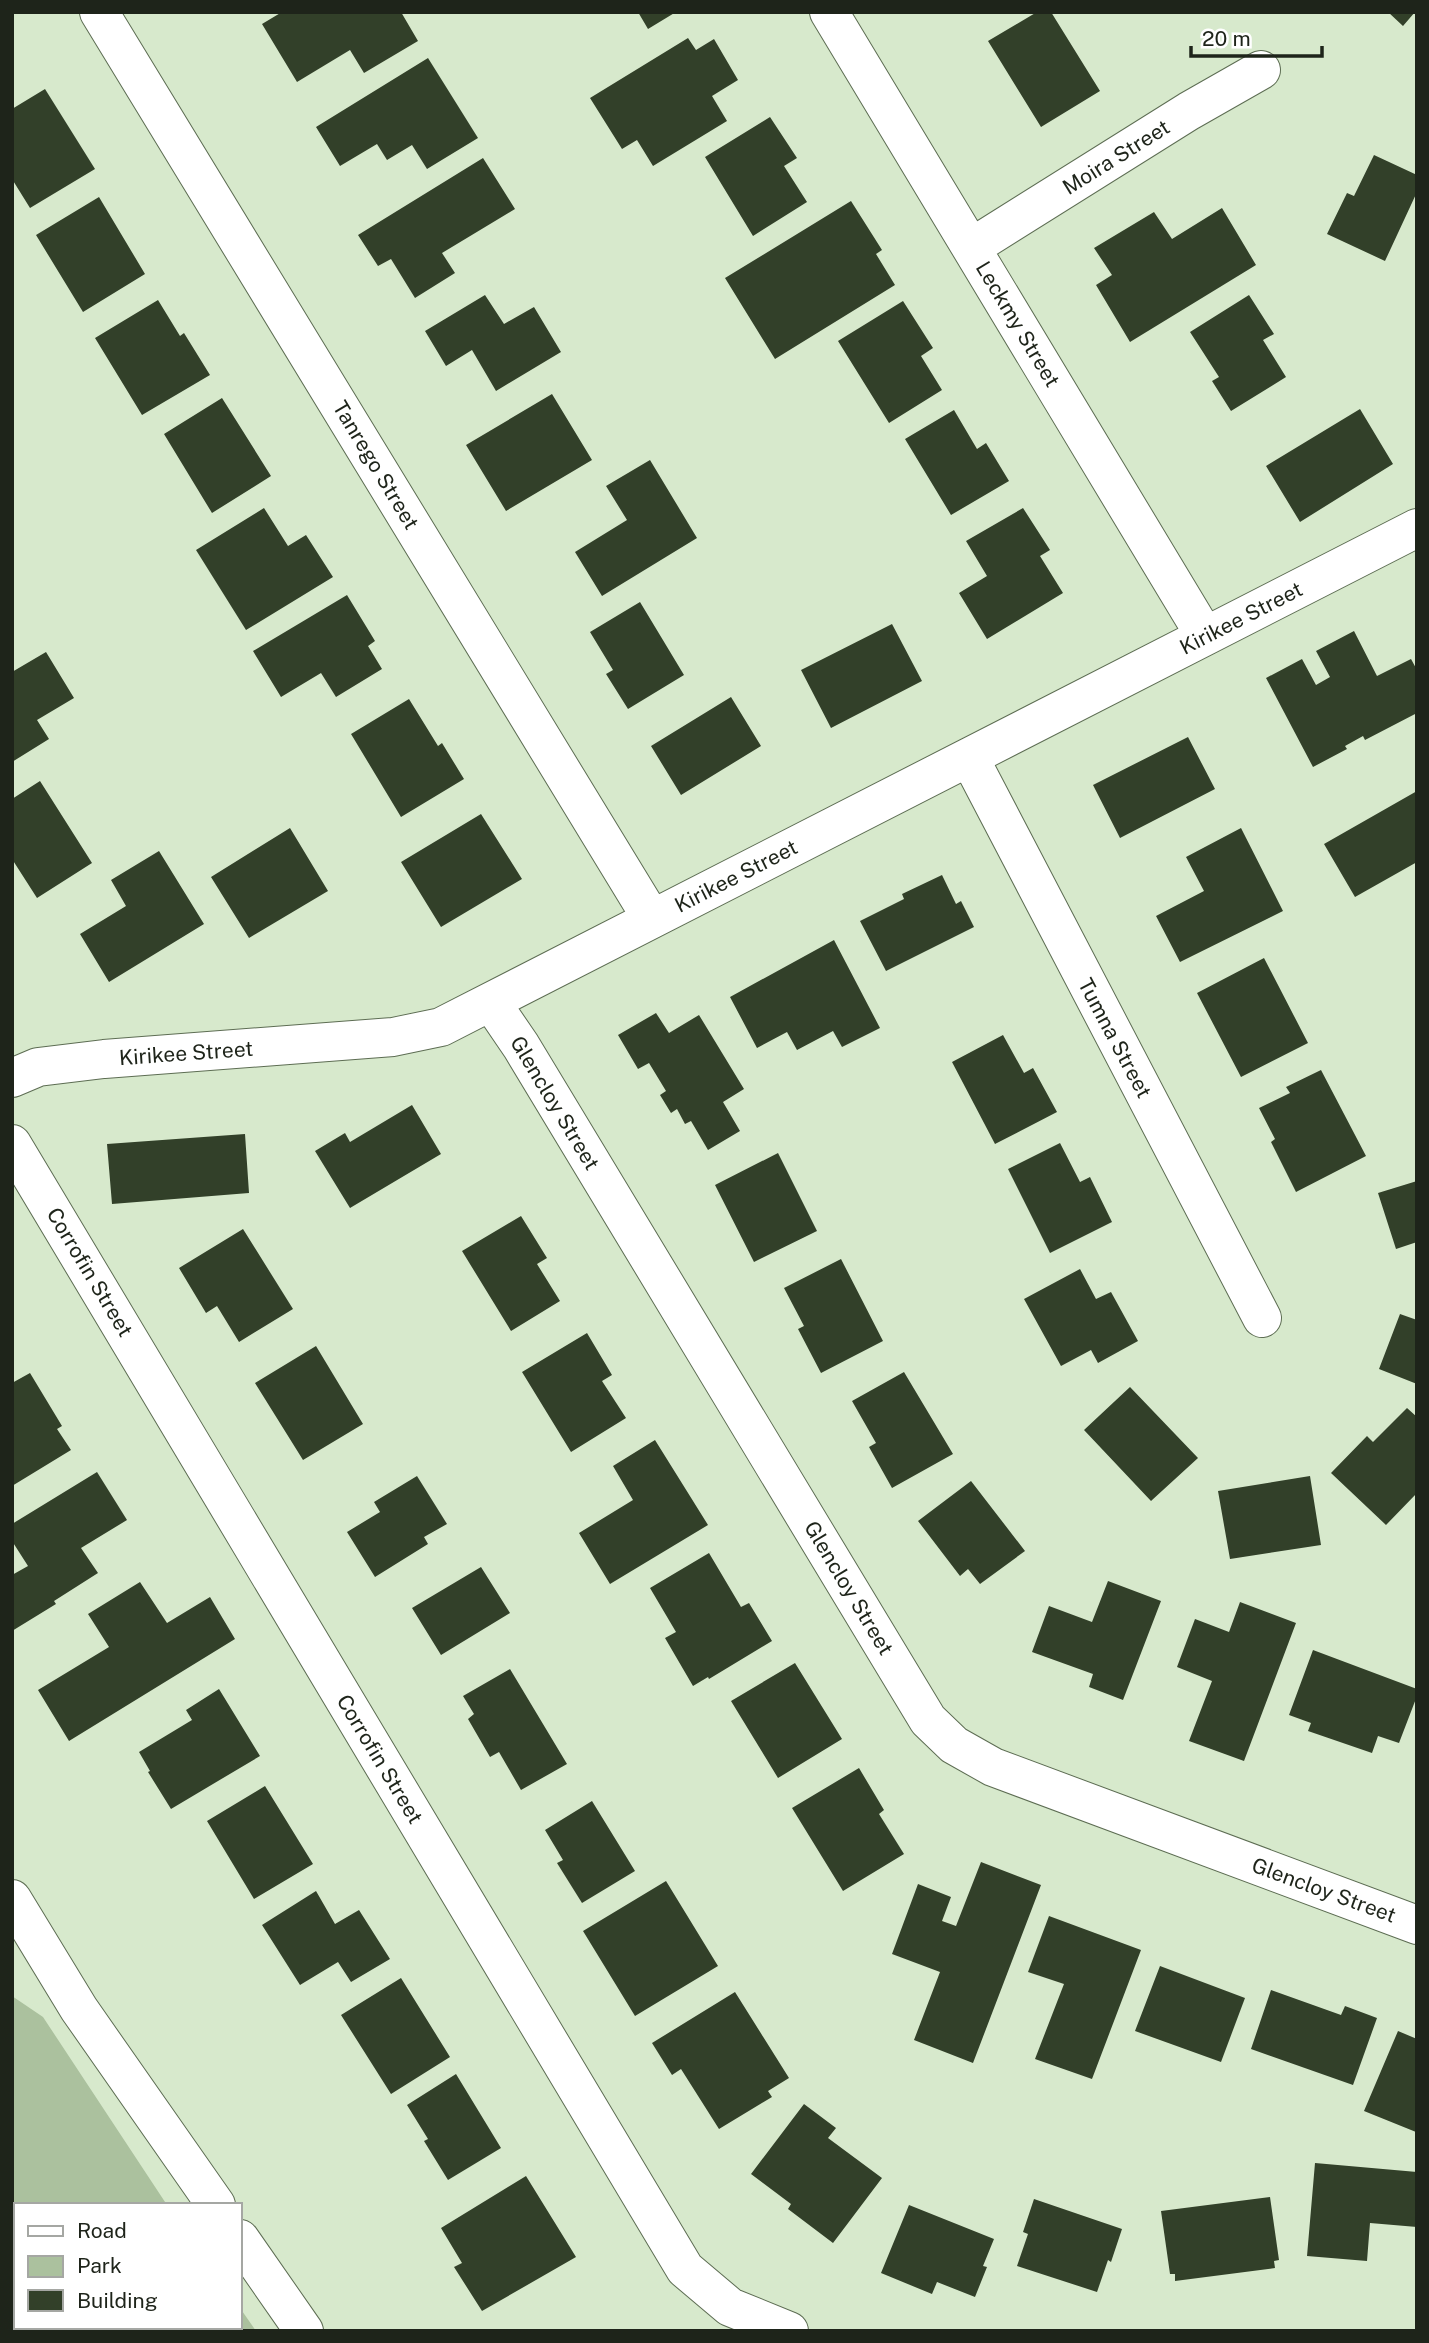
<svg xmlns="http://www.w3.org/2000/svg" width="1429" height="2343" font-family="'Public Sans',sans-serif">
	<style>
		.green { fill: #abc19e }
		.building { fill: #324029 }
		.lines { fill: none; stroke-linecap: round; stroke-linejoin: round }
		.minor-casing { stroke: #5d6d53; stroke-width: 40 }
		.minor { stroke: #fff; stroke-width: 38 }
		.labels { text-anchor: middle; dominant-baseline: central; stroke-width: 7; stroke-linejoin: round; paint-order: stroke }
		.street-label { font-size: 21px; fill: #1e241a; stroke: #fff }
	</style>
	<rect width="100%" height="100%" fill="#d7e9cc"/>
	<path class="green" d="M12,1996L43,2017L167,2205H16V2327H240V2308L256,2331H12Z"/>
	<path class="building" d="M282,12H401L418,41L364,73L350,50L297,82L262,24Z
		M638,12H676L648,29Z
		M1037,12H1051L1100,91L1041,127L988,41Z
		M1388,12H1415L1403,26Z
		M688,38L696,50L714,39L738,80L712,96L727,121L653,166L637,140L622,149L590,98Z
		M428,58L478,138L427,169L412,145L387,160L377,144L340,166L316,127Z
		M45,89L95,169L30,208L12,179V109Z
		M770,117L797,158L784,166L807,202L753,236L705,157Z
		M1374,155L1417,175V192L1385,261L1327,234L1347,193L1354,196Z
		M483,158L515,209L442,253L455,273L415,298L391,259L378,266L358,235Z
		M99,197L145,274L83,312L36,235Z
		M851,201L882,250L876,254L895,285L775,359L725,278Z
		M1222,208L1256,265L1130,342L1096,285L1112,275L1094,248L1154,212L1172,239Z
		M485,295L504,324L534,307L561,352L496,391L472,350L446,366L425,331Z
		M1249,295L1274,334L1263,340L1286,377L1231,411L1212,381L1219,377L1190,332Z
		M158,300L180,336L184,333L210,375L142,415L95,338Z
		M903,301L933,348L921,356L942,390L889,423L838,341Z
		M552,394L592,460L506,511L466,445Z
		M222,398L271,476L212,513L164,434Z
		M1360,409L1393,464L1300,522L1266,466Z
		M954,410L977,449L986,443L1009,481L951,515L905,439Z
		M650,460L697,538L602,596L575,552L627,520L606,486Z
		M264,508L288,546L306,535L333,577L246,630L196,550Z
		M1023,508L1050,550L1040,556L1063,593L987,639L959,593L987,576L966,541Z
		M347,595L375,641L368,646L382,669L336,697L321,673L281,697L253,651Z
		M640,602L684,675L628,709L606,674L613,670L590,632Z
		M892,624L922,681L831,728L801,670Z
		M1354,631L1377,676L1411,659L1417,670V713L1365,740L1363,736L1345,746L1347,749L1313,767L1266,678L1302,659L1316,685L1330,677L1316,651Z
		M46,652L74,698L37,720L49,739L12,762V672Z
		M731,697L761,746L681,795L651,746Z
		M409,699L438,746L442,743L464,779L401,817L351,734Z
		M1188,737L1215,789L1120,838L1093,785Z
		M40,781L92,863L37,898L12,859V799Z
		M1417,791V862L1355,897L1324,844Z
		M481,814L522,879L441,927L401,862Z
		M290,828L328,891L249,938L211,877Z
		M1241,828L1283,911L1180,962L1156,916L1204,891L1186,857Z
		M159,851L204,924L109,982L80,934L126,906L111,880Z
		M942,875L956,904L961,901L974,927L886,971L860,921L904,899L902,894Z
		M834,940L880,1028L842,1047L833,1031L797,1050L787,1032L757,1048L730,997Z
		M1264,958L1308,1043L1241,1077L1197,993Z
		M656,1013L669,1033L699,1015L744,1089L723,1102L740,1131L708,1150L691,1121L685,1124L677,1109L671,1113L660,1095L666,1091L649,1063L638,1069L618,1035Z
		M1003,1035L1024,1073L1033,1068L1057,1112L995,1144L952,1062Z
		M1321,1070L1366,1156L1296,1192L1271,1142L1275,1139L1259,1108L1290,1093L1286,1087Z
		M412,1105L441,1154L350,1208L315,1151L345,1133L350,1142Z
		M245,1134L249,1193L112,1204L107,1144Z
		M1060,1143L1080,1182L1090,1177L1112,1222L1050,1253L1008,1169Z
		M778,1153L817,1231L754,1262L715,1185Z
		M1417,1181V1242L1396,1249L1378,1193Z
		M521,1216L547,1258L537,1264L560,1301L511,1331L462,1251Z
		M243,1229L293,1309L239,1342L217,1306L206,1313L179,1268Z
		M841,1259L883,1341L821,1373L798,1329L804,1326L784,1288Z
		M1080,1269L1096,1299L1111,1292L1138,1341L1098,1363L1091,1350L1061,1366L1024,1299Z
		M1400,1314L1417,1320V1384L1379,1369Z
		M587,1333L612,1375L602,1381L626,1418L571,1452L522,1372Z
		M316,1346L363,1424L303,1460L255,1383Z
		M904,1372L953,1454L892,1488L869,1447L876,1443L852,1401Z
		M30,1373L62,1426L57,1429L71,1450L12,1486V1383Z
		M1130,1387L1198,1458L1151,1501L1084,1430Z
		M1407,1408L1417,1417V1493L1386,1525L1331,1473L1367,1436L1373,1442Z
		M655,1440L708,1525L610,1584L579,1533L633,1500L613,1466Z
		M97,1472L127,1520L81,1548L98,1573L54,1601L56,1604L12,1631V1575L28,1566L12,1541V1524Z
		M417,1476L447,1524L424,1537L428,1544L375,1577L347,1532L380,1512L374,1502Z
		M1310,1476L1321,1545L1230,1559L1218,1491Z
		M971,1481L1025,1551L980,1584L968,1569L960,1576L918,1521Z
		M709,1553L741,1607L749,1603L772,1641L709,1679L708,1677L693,1686L665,1638L676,1632L650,1588Z
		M481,1567L510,1613L441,1655L412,1608Z
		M1108,1581L1161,1601L1123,1700L1089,1687L1093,1674L1032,1652L1049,1606L1092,1622Z
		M140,1582L167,1623L210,1597L235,1639L69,1741L38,1690L109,1647L88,1614Z
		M1240,1602L1296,1623L1244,1761L1189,1741L1212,1681L1177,1667L1195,1619L1229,1632Z
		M1313,1650L1417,1689V1696L1399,1743L1378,1736L1372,1753L1308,1731L1311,1723L1289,1715Z
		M795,1663L842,1739L778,1778L731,1701Z
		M510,1669L567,1764L521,1790L499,1752L490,1757L468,1719L474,1714L463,1696Z
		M219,1689L260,1756L171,1809L148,1772L150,1771L139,1752L192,1720L186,1710Z
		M859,1768L884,1810L879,1814L904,1854L843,1891L792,1808Z
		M265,1786L313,1864L254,1899L207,1821Z
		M592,1801L635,1871L582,1903L557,1863L563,1860L545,1830Z
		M981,1862L1041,1885L973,2063L914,2040L940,1972L892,1954L918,1884L951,1897L942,1921L956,1926Z
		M666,1881L718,1966L635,2016L583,1931Z
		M316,1891L335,1924L359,1910L390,1959L351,1982L338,1962L300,1985L262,1925Z
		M1049,1916L1141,1950L1092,2079L1035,2059L1064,1984L1028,1972Z
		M1160,1966L1245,1998L1221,2062L1135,2031Z
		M401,1978L450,2057L391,2094L341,2015Z
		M1271,1990L1341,2015L1345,2006L1377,2018L1353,2085L1251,2049Z
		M735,1992L789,2078L768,2091L772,2097L719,2129L681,2069L672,2075L652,2043Z
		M1398,2031L1417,2039L1416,2132L1364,2111Z
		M456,2074L501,2148L448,2180L424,2141L428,2139L407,2105Z
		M804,2104L836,2128L828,2138L882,2178L833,2243L788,2209L791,2204L751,2174Z
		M1315,2163L1417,2172V2227L1370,2223L1367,2261L1307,2256Z
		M526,2176L576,2257L482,2311L454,2267L462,2263L441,2228Z
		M1270,2197L1279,2260L1274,2261L1275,2268L1175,2281V2274H1170L1161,2211Z
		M1034,2199L1122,2229L1111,2262L1108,2260L1097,2292L1017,2266L1028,2234L1023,2232Z
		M909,2205L994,2239L983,2266L987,2267L975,2297L937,2282L932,2294L881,2273Z"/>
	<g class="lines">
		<defs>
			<path id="minor" d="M99,12L652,919
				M829,12L1205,636
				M972,247L1189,111L1261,70
				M969,757L1262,1318
				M491,1002L521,1046L928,1720L954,1745L993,1767L1417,1925
				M12,1078L38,1067L104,1059L393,1037L441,1027L1417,528
				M12,1144L685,2269L730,2307L789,2331
				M12,1899L79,2009L216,2205
				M240,2239L304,2331"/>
		</defs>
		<use href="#minor" class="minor-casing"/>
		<use href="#minor" class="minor"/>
	</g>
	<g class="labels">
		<g class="street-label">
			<text transform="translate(1116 157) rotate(-32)">Moira Street</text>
			<text transform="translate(1018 324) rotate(59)">Leckmy Street</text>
			<text transform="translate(376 465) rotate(59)">Tanrego Street</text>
			<text transform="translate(1241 618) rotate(-27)">Kirikee Street</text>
			<text transform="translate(736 876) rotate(-27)">Kirikee Street</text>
			<text transform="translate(1115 1038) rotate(62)">Tumna Street</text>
			<text transform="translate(186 1053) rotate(-4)">Kirikee Street</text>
			<text transform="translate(555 1103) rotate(59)">Glencloy Street</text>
			<text transform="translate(90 1272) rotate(59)">Corrofin Street</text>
			<text transform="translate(849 1588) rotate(59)">Glencloy Street</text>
			<text transform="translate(380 1759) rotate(59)">Corrofin Street</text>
			<text transform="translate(1324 1890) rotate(20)">Glencloy Street</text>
		</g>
	</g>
	<rect width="1429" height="2343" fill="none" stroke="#1e241a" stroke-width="28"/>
	<rect x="14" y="2203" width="228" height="126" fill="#ffffff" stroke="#a5a7a3" stroke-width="2"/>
	<rect x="28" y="2226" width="35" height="10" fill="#ffffff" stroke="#a5a7a3" stroke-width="2"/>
	<text x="77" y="2238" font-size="21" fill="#1e241a">Road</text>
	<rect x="28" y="2256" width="35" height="21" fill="#abc19e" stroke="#a5a7a3" stroke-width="2"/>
	<text x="77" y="2273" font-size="21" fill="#1e241a">Park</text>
	<rect x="28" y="2290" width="35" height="21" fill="#324029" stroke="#a5a7a3" stroke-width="2"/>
	<text x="77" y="2308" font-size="21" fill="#1e241a">Building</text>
	<path d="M1191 46v10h131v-10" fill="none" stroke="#1e241a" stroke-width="3.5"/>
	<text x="1202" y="46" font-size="21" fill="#1e241a" stroke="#ffffff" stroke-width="5" paint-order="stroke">20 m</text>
</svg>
